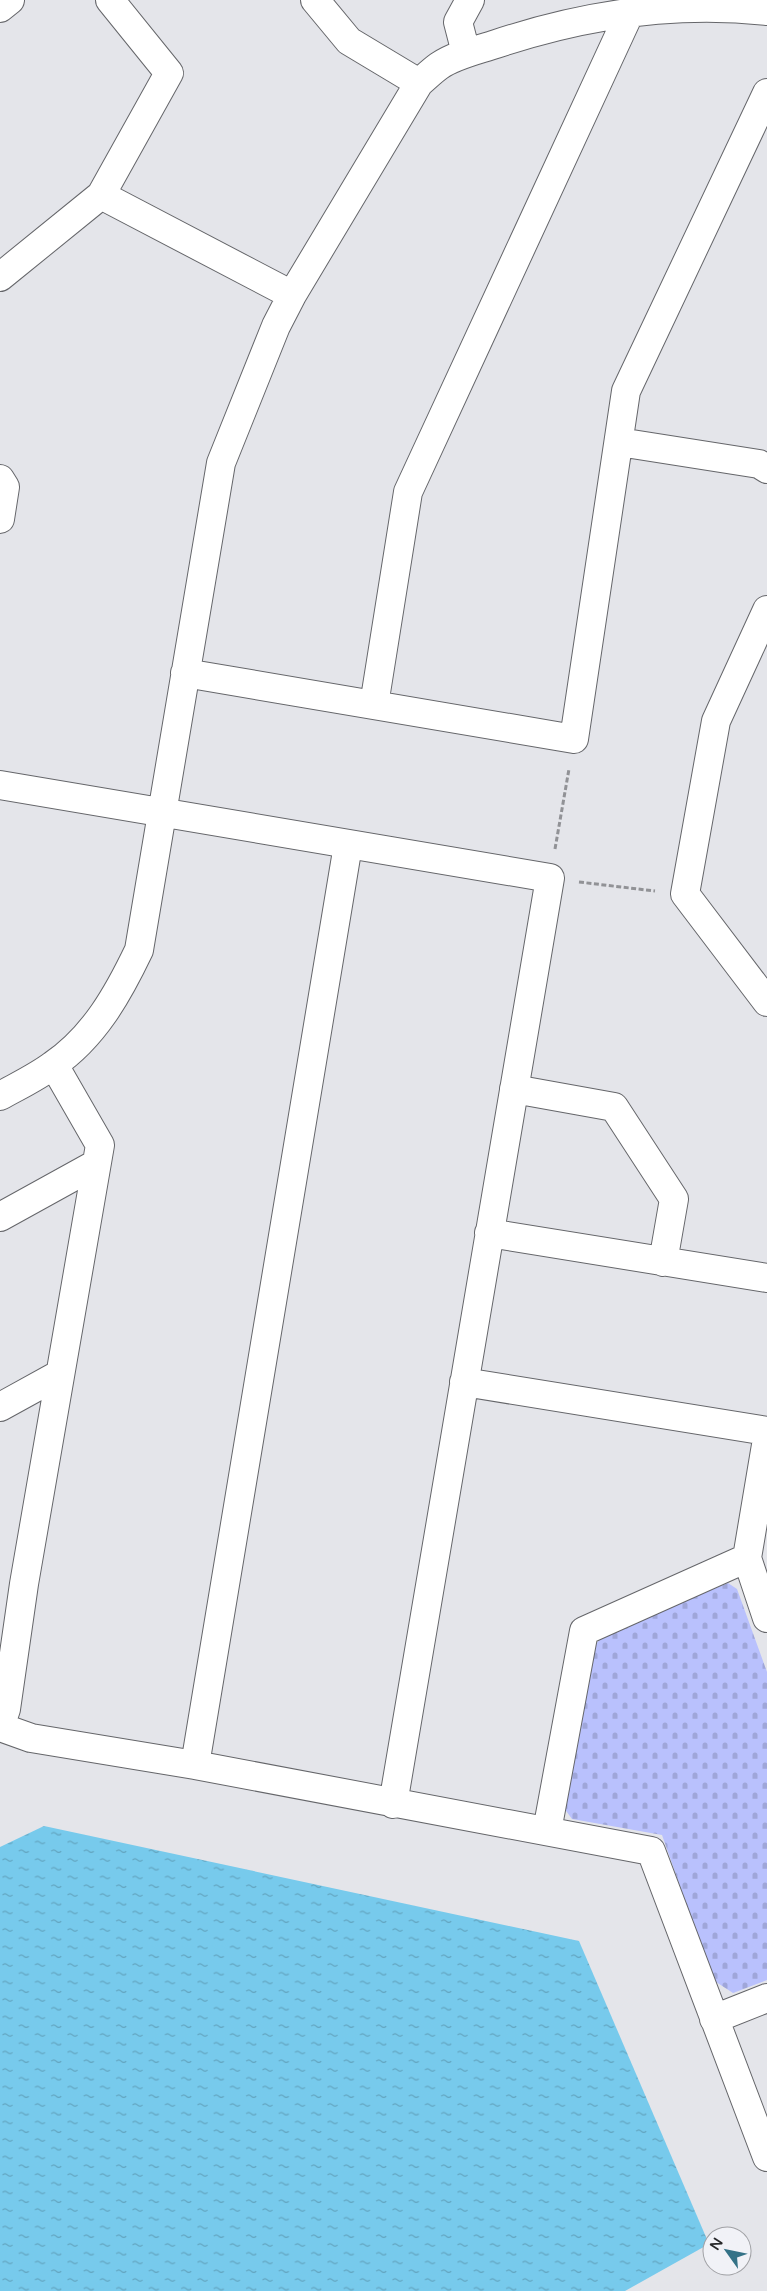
<svg xmlns="http://www.w3.org/2000/svg" width="767" height="2291" font-family="'Varela Round',sans-serif">
	<style>
		.cemetery { fill: url(#cemetery-stones) }
		.water { fill: url(#water-ripples) }
		.lines { fill: none; stroke-linecap: round; stroke-linejoin: round }
		.street-casing { stroke: #65666a; stroke-width: 30 }
		.path { stroke: #919296; stroke-width: 3; stroke-dasharray: 5 2.5; stroke-linecap: butt }
		.street { stroke: #fff; stroke-width: 28 }
	</style>
	<defs>
		<pattern id="cemetery-stones" width="16" height="16" patternUnits="userSpaceOnUse" patternTransform="scale(1.25)"><rect width="16" height="16" fill="#b9c1fd"/><path d="M2 7V4a2 2 0 0 1 4 0v3zM10 15v-3a2 2 0 0 1 4 0v3z" fill="#9fa6d9"/></pattern>
		<pattern id="water-ripples" width="26" height="14" patternUnits="userSpaceOnUse" patternTransform="scale(1.25)"><rect width="26" height="14" fill="#77caec"/><path d="M2 4q2-2 4 0t4 0M15 11q2-2 4 0t4 0" fill="none" stroke="#62a4bf"/></pattern>
	</defs>
	<rect width="100%" height="100%" fill="#e4e5ea"/>
	<path class="cemetery" d="M728,1583L737,1589L767,1672V1980L733,1993L713,1980L662,1835L572,1819L564,1808L590,1650L605,1634Z"/>
	<path class="water" d="M44,1826L579,1941L709,2244L625,2291H0V1847Z"/>
	<g class="lines">
		<defs>
			<path id="street" d="M315,0L349,41L419,83
				M0,8L10,0
				M466,53L458,22L470,0
				M101,195L169,73L110,0
				M0,277L101,195L292,295
				M619,442L759,464L767,469
				M0,479L5,487L0,519
				M767,610L716,721L685,894L767,1002
				M185,673L574,739L626,391L767,93
				M374,705L408,492L630,12
				M0,785L550,878L393,1804
				M514,1089L614,1107L674,1199L663,1262
				M0,1096C18,1086 37,1077 53,1065C94,1037 118,994 139,950L221,463L276,326L292,295L419,83C426,77 432,71 439,66C455,55 478,50 496,44C583,15 675,1 767,11
				M0,1217L96,1164
				M489,1233L767,1278
				M464,1382L767,1431
				M0,1407L60,1374
				M767,1439L747,1558L767,1618
				M0,1727L31,1738L195,1765L651,1851L767,2157
				M0,1727L6,1709L24,1584L100,1145L54,1065
				M195,1765L348,845
				M547,1831L584,1631L747,1558
				M714,2019L767,1998"/>
		</defs>
		<use href="#street" class="street-casing"/>
		<path class="path" d="M555,849L569,769
			M579,882L655,891"/>
		<use href="#street" class="street"/>
	</g>
	<g transform="translate(727 2251) rotate(303)"><circle r="24" fill="#f1f2f7" stroke="#a0a1a5"/>
	<path d="M0-4L9 19L0 12L-9 19Z" fill="#347287"/>
	<text y="-8" font-size="14" font-weight="bold" text-anchor="middle" fill="#27282a">N</text>
	</g>
</svg>
